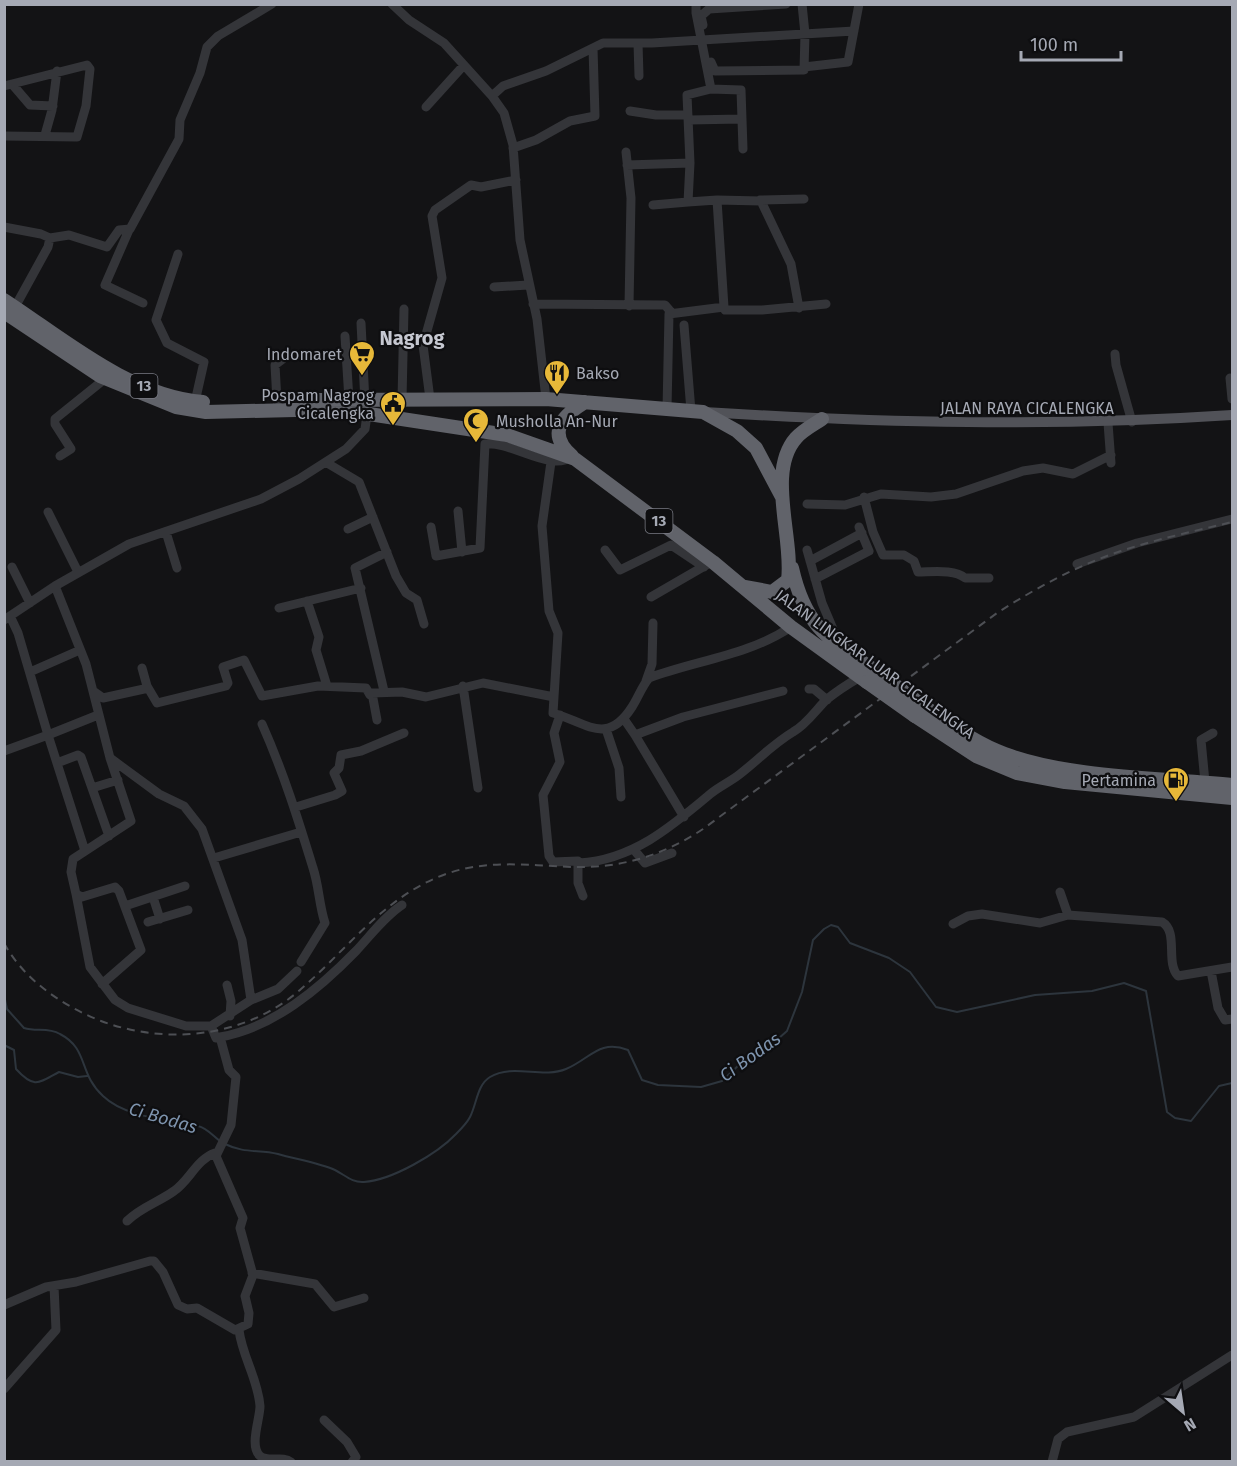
<svg xmlns="http://www.w3.org/2000/svg" width="1237" height="1466" font-family="'Fira Sans',sans-serif">
	<style>
		.lines { fill: none; stroke-linecap: round; stroke-linejoin: round }
		.stream { stroke: #2d353d; stroke-width: 2 }
		.minor { stroke: #343539; stroke-width: 9 }
		.major { stroke: #515258; stroke-width: 10 }
		.highway { stroke: #61636a; stroke-width: 14 }
		.rail { stroke: #4d4f54; stroke-width: 2; stroke-dasharray: 8 6; stroke-linecap: butt }
		.highway-bridge { stroke: #61636a; stroke-width: 14 }
		.labels { text-anchor: middle; dominant-baseline: central; stroke-width: 4.5; stroke-linejoin: round; paint-order: stroke }
		.shield { fill: #0e0e10; stroke: #787a83; stroke-width: 1.5 }
		.shield-label { font-size: 15px; font-weight: bold; fill: #a5a9b4 }
		.poi-label { font-size: 16px; fill: #a5a9b4; stroke: #0e0e10; text-anchor: end }
		.street-label { font-size: 16px; fill: #a5a9b4; stroke: #0e0e10 }
		.water-label { font-size: 18px; font-style: italic; fill: #7e94ae; stroke: #0e0e10 }
		.quarter-label { font-size: 20px; font-weight: bold; fill: #c6c8d1; stroke: #0e0e10 }
	</style>
	<rect width="100%" height="100%" fill="#131315"/>
	<g class="lines">
		<path class="stream" d="M4,995L7,1009L24,1028C36,1032 48,1027 60,1034C89,1049 78,1073 103,1096C126,1118 168,1119 198,1126C207,1128 213,1136 220,1141
			M4,1045L14,1050L16,1069C35,1090 40,1082 59,1072L78,1077L87,1076
			M225,1144C245,1154 259,1149 278,1154C295,1159 319,1163 335,1170C345,1175 352,1183 364,1182C392,1180 437,1154 456,1134C461,1129 467,1123 470,1117C477,1103 477,1085 490,1077C513,1063 542,1079 566,1069C590,1059 599,1039 628,1050L642,1080L658,1085L701,1087L722,1081L741,1063L761,1054L787,1031L802,992L813,940L824,929L831,925L838,927L850,943L889,958L910,972L936,1007L957,1012L1035,995L1092,991L1124,983L1146,991L1167,1112L1175,1118L1191,1121L1219,1086L1232,1083"/>
		<path class="minor" d="M392,4L409,20L444,43L492,96L504,113L513,145L520,240L537,319L546,399
			M703,25L701,16L709,9L786,4
			M638,43L639,76
			M711,62L715,71L804,70L805,34L802,4
			M804,67L848,62L859,4
			M12,84L30,105L53,106
			M4,86L87,65L90,69L86,106L77,137L4,136
			M711,89L741,90L743,149
			M492,96L503,86L546,71L603,43H652L854,31
			M426,107L464,65
			M630,111L656,115H688
			M689,120L741,119
			M45,135L52,110L57,71
			M513,148L536,140L570,121L595,116L593,48
			M626,152L631,198L629,306
			M627,165L690,163
			M717,200L761,201L791,264L799,308
			M760,200L804,199
			M653,205L688,202
			M4,227L41,234L50,238L48,247L15,307
			M129,230L105,285L143,303
			M50,238L69,235L107,247L119,230L130,229L179,139L180,120L200,73L207,47L218,36L272,4
			M178,254L156,320L167,343L204,362L195,402
			M494,287L528,285
			M533,304L665,305L671,312
			M724,307L725,310H762L826,304
			M684,325L691,411
			M345,336L349,400
			M1115,354L1116,365L1132,422
			M1230,378L1232,399
			M430,399L423,345L442,278L432,216L435,210L471,185L481,187L516,180
			M402,400L404,309
			M277,401L275,365L283,359
			M667,409L669,314L724,307L717,200L688,202L690,163L687,95L711,89L696,13V4
			M1108,423L1111,463
			M60,456L71,449L55,424V419L106,378
			M551,462L542,526L549,611L558,633L553,713C587,723 607,746 632,707C638,698 642,686 649,678C697,660 747,656 791,627
			M327,463L359,482L396,576L406,593L417,600L424,624
			M864,497L873,532L883,555H904L914,561L918,572C932,572 955,569 965,578H989
			M807,504L845,505L881,494L931,497L956,494L1023,471L1043,468L1073,474L1111,455
			M458,511L462,552
			M48,512L78,572
			M431,527L436,556L480,548L485,444C511,441 551,472 571,457
			M348,529L373,517
			M166,532L177,568
			M605,550L620,570L671,545L704,567
			M807,550L822,603L839,643
			M810,561L862,533
			M1077,564L1137,543L1232,519
			M12,567L30,603
			M815,579L869,551L859,527
			M651,597L708,564
			M307,601L319,637L316,650L327,686
			M279,608L361,588
			M4,620L55,586
			M30,672L80,650
			M646,681L652,664L653,623
			M147,686L157,703L226,686L228,683L223,667L244,660L262,696L318,686L366,688L370,695
			M463,686L478,788
			M809,689H814L827,700
			M93,691L103,698L144,689L147,686L142,668
			M384,691L355,568L387,552
			M560,715L554,733L560,762L543,795L549,856L553,862L578,861V883L583,896
			M624,719L635,735L683,717L783,691
			M377,720L372,693L402,692L426,697L483,683L554,697
			M262,724C283,771 298,819 313,868C319,886 319,905 325,923L301,962
			M606,729L619,768L621,797
			M635,735L684,817
			M4,751L48,735L18,633L10,616
			M57,763L78,755L81,757L109,836
			M1205,782L1201,740L1213,733
			M92,788L118,780
			M296,807L335,795L342,791L334,773L339,768L341,755L361,751L404,733
			M85,851L48,735L98,715
			M635,851L645,863L672,853
			M214,858L301,832
			M579,863C632,860 671,827 709,795C718,787 730,782 740,774C758,760 773,744 793,732C806,725 816,710 826,700C837,691 848,684 860,677
			M1060,892L1068,915
			M76,894L90,967L115,1000L128,1008L186,1026H211L251,1000L278,989L297,971
			M153,897L160,919
			M125,906L185,886
			M148,922L188,910
			M953,924L968,916L982,914L1040,923L1068,915L1162,922C1179,932 1165,962 1178,976L1232,967
			M1211,971L1218,1008L1225,1020L1232,1019
			M102,984L141,950L119,891L115,887L82,897L76,894L71,872L73,859L131,821L110,758
			M227,985L231,1001L230,1016
			M251,1000L242,940L202,829L184,806L159,794L110,758L86,664L55,586L129,544L261,499L299,479L346,449L365,429L366,422L361,323
			M220,1037C273,1028 320,988 356,951C371,935 384,917 402,905
			M127,1221C141,1207 159,1202 174,1191C189,1181 197,1159 215,1153
			M252,1273L315,1284L334,1307L364,1298
			M4,1305L46,1287L76,1282L150,1261H154L163,1272L178,1305L187,1309L197,1308L235,1330L248,1324L249,1313L245,1296L253,1275L240,1228L243,1218L216,1156L231,1125L236,1077L229,1070L220,1037L216,1038L211,1026
			M239,1330C242,1356 258,1379 260,1406C260,1419 249,1446 260,1456C269,1463 282,1455 291,1462
			M4,1389L56,1330L54,1286
			M324,1420L347,1442L356,1457L352,1462
			M1052,1462L1058,1439L1067,1432L1134,1417L1232,1355"/>
		<path class="major" d="M704,412C883,423 1053,427 1232,415"/>
		<path class="highway" d="M4,300C64,339 129,396 203,402
			M4,312L100,376L176,407L206,412L336,409L507,435L575,459L713,562L791,627L867,682
			M318,400L546,399L703,412L737,431L756,448L782,497
			M572,456C546,433 562,416 585,402
			M792,568C805,626 827,638 874,670
			M746,587L772,592L788,580C794,539 766,472 796,438C803,430 813,425 822,419
			M922,705C949,723 974,743 1005,754C1068,778 1164,778 1232,785
			M915,716L976,756L1017,773L1065,782L1232,798"/>
		<path class="rail" d="M4,943C24,980 63,1006 101,1021C168,1046 247,1037 301,989C350,947 386,894 449,873C490,859 533,866 575,867C622,868 664,855 703,829L997,613C1036,588 1076,566 1121,551C1157,539 1195,531 1232,522"/>
		<path class="highway-bridge" d="M874,670L922,705
			M867,682L915,716"/>
	</g>
	<defs>
		<symbol id="supermarket-pin" viewBox="-11 -11 22 30"><path d="M0 17L-7.5 6A9.5 9.5 0 1 1 7.5 6Z" fill="#e7b839" stroke="#0e0e10"/><path d="M-6-5.5h2.5l.6 2H6L4.5 2H-2.5L-4.4-4H-6ZM-1.5 3.2a1.3 1.3 0 1 0 .1 0ZM3 3.2a1.3 1.3 0 1 0 .1 0Z" fill="#111"/></symbol>
		<symbol id="restaurant-pin" viewBox="-11 -11 22 30"><path d="M0 17L-7.5 6A9.5 9.5 0 1 1 7.5 6Z" fill="#e7b839" stroke="#0e0e10"/><path d="M-5-6h1v4h1v-4h1v4h1v-4h1v5L-1.5 .5V6h-2V.5L-5-1ZM5-6V6H3V1.5H1.5Q1.5-4 5-6Z" fill="#111"/></symbol>
		<symbol id="civic-pin" viewBox="-11 -11 22 30"><path d="M0 17L-7.5 6A9.5 9.5 0 1 1 7.5 6Z" fill="#e7b839" stroke="#0e0e10"/><path d="M-.6-6.5H3V-4.5H.6V-3L4-1V1h2V6H-6V1h2V-1L-.6-3ZM-1.2 2.5V6h2.4V2.5Z" fill="#111"/></symbol>
		<symbol id="mosque-pin" viewBox="-11 -11 22 30"><path d="M0 17L-7.5 6A9.5 9.5 0 1 1 7.5 6Z" fill="#e7b839" stroke="#0e0e10"/><path d="M3.5-4.9A6 6 0 1 0 3.5 4.9A5 5 0 1 1 3.5-4.9Z" fill="#111"/></symbol>
		<symbol id="fuel-pin" viewBox="-11 -11 22 30"><path d="M0 17L-7.5 6A9.5 9.5 0 1 1 7.5 6Z" fill="#e7b839" stroke="#0e0e10"/><path d="M-5.5-6h7V0h2V4h1.3V-2.5L3-4.5l.8-.8L6-3V5H2.5V1h-1V6h-7ZM-4.2-4.7v3.2H.2V-4.7Z" fill="#111"/></symbol>
	</defs>
	<g fill-rule="evenodd">
		<use href="#supermarket-pin" x="347" y="339" width="30" height="40"/>
		<use href="#restaurant-pin" x="542" y="358" width="30" height="40"/>
		<use href="#civic-pin" x="378" y="389" width="30" height="40"/>
		<use href="#mosque-pin" x="461" y="406" width="30" height="40"/>
		<use href="#fuel-pin" x="1161" y="765" width="30" height="40"/>
	</g>
	<g class="labels">
		<g class="shield">
			<rect x="130.5" y="374" width="27" height="24" rx="4.5"/>
			<rect x="645.5" y="509" width="27" height="24" rx="4.5"/>
		</g>
		<g class="shield-label">
			<text x="144" y="386">13</text>
			<text x="659" y="521">13</text>
		</g>
		<g class="poi-label">
			<text x="342" y="354">Indomaret</text>
			<text x="576" y="373" text-anchor="start">Bakso</text>
			<text x="374" y="395">Pospam Nagrog<tspan x="374" dy="18">Cicalengka</tspan></text>
			<text x="496" y="421" text-anchor="start">Musholla An-Nur</text>
			<text x="1156" y="780">Pertamina</text>
		</g>
		<g class="street-label">
			<text x="1027" y="408">JALAN RAYA CICALENGKA</text>
			<text transform="translate(875 664) rotate(36)">JALAN LINGKAR LUAR CICALENGKA</text>
		</g>
		<g class="water-label">
			<text transform="translate(750 1057) rotate(-36)">Ci Bodas</text>
			<text transform="translate(163 1118) rotate(16)">Ci Bodas</text>
		</g>
		<g class="quarter-label">
			<text x="412" y="338">Nagrog</text>
		</g>
	</g>
	<rect width="1237" height="1466" fill="none" stroke="#a5a9b4" stroke-width="12"/>
	<g transform="translate(1183 1412) rotate(151)" stroke="#0e0e10" stroke-width="4.5" paint-order="stroke">
	<path d="M0-4.5L10 22L0 15L-10 22Z" fill="#a5a9b4"/>
	<text y="-9" font-size="16" font-weight="bold" text-anchor="middle" fill="#a5a9b4">N</text>
	</g>
	<path d="M1021 51v9h100v-9" fill="none" stroke="#a5a9b4" stroke-width="3"/>
	<text x="1030" y="51" font-size="18" fill="#a5a9b4" stroke="#0e0e10" stroke-width="4.5" paint-order="stroke">100 m</text>
</svg>
